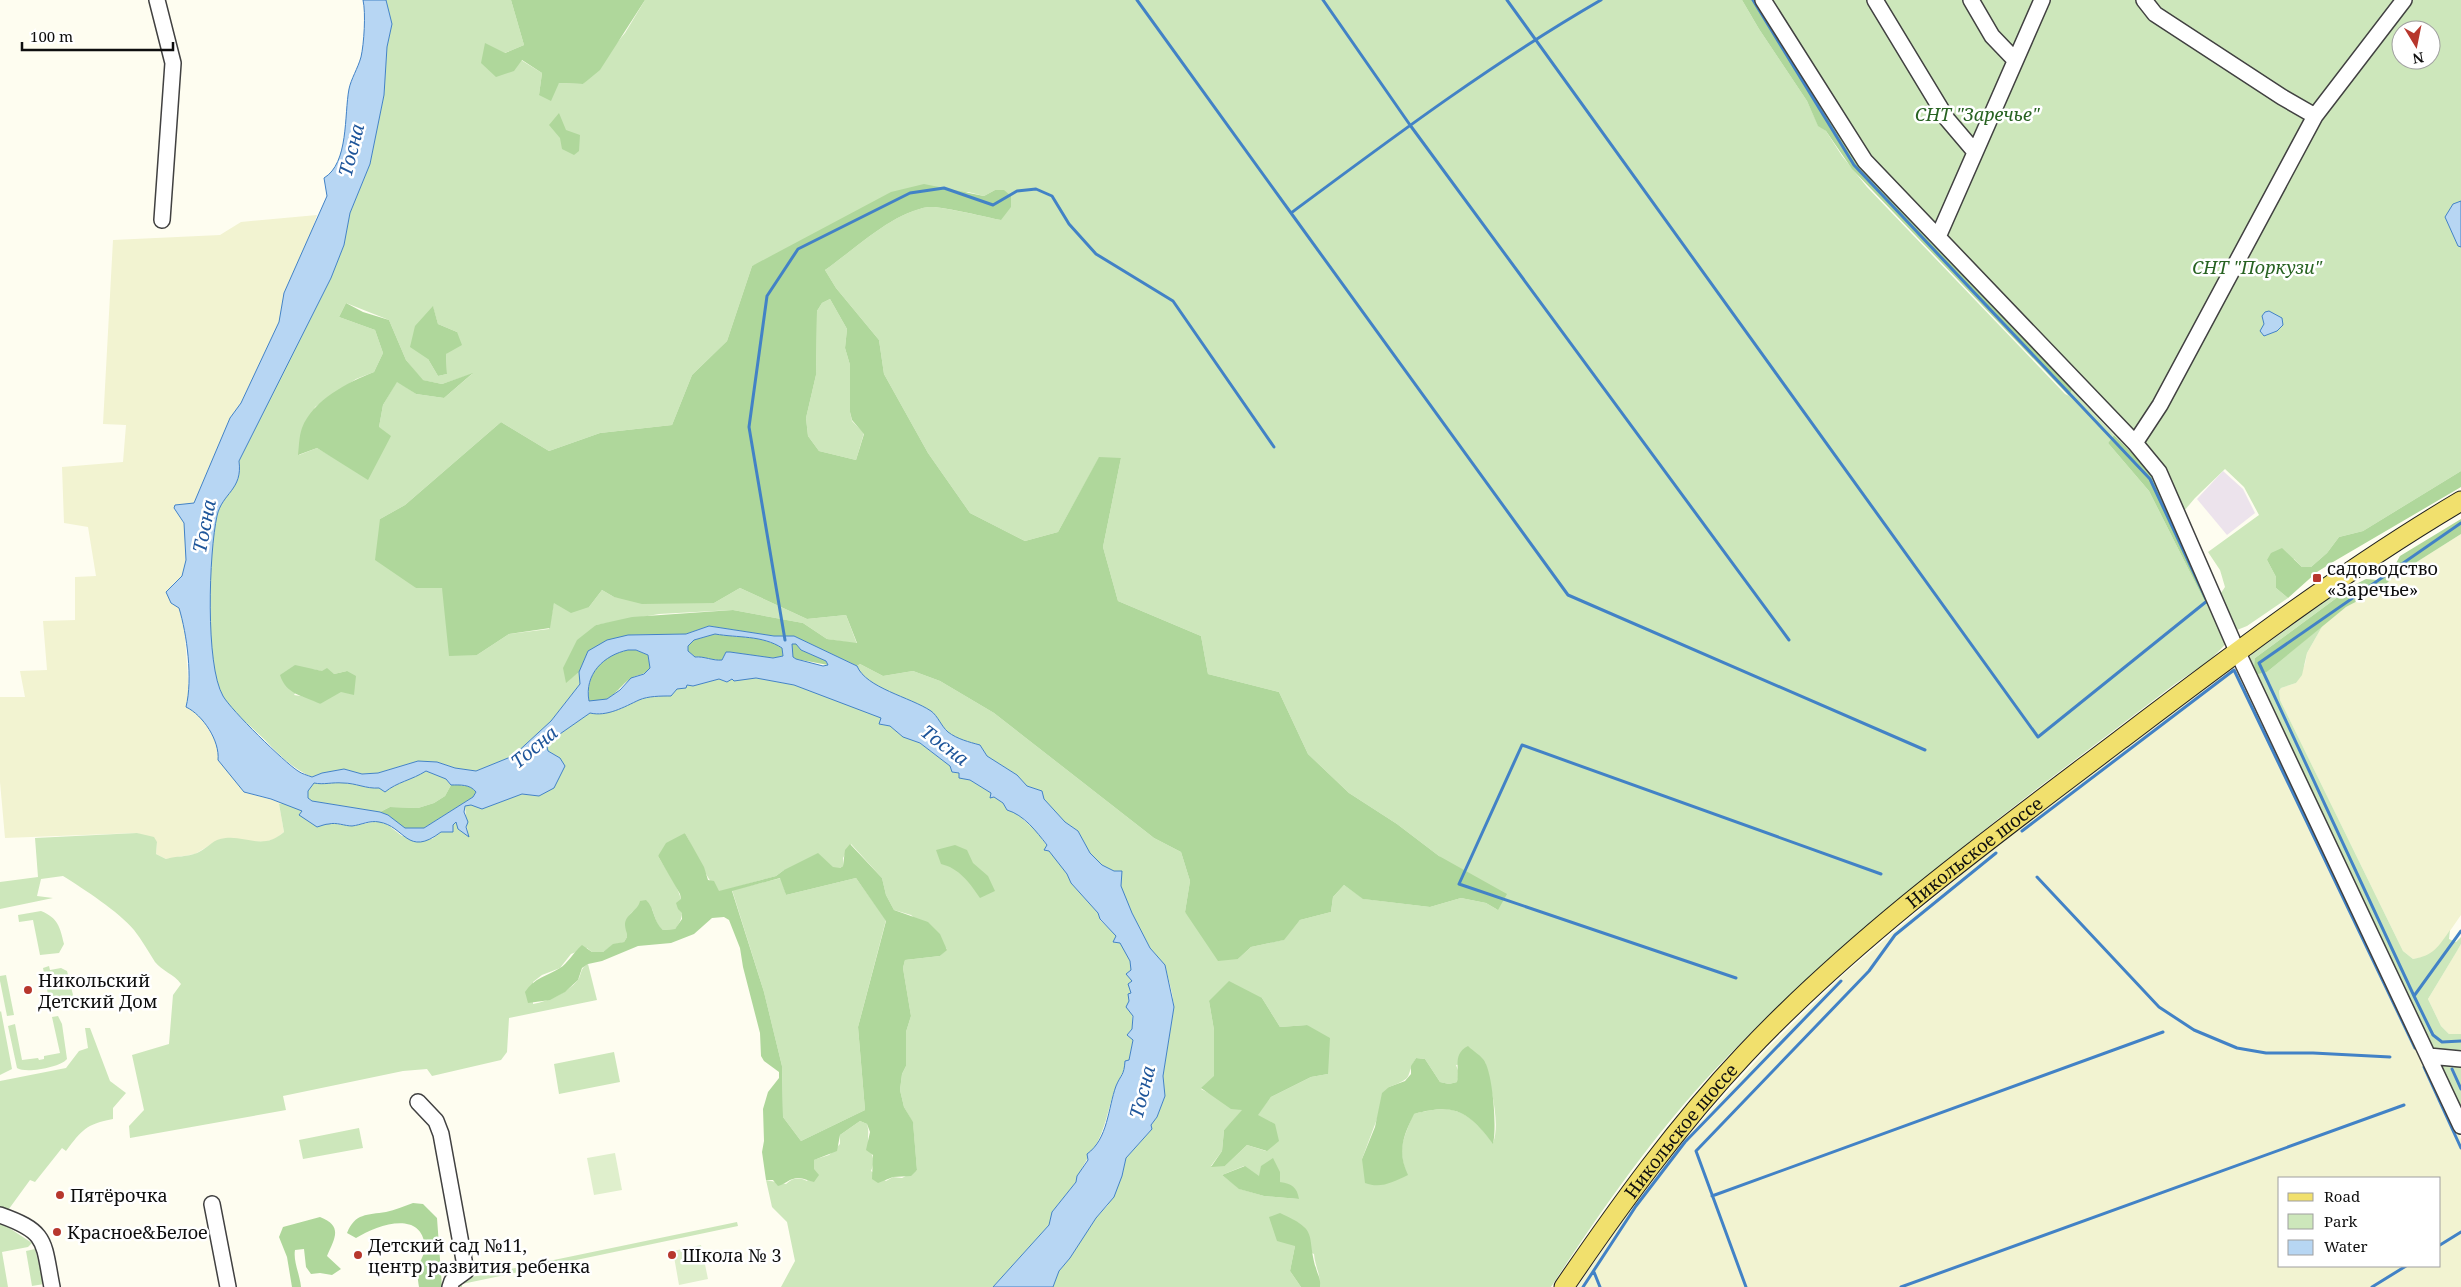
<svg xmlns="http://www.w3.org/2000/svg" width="2461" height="1287" font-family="'Noto Serif',serif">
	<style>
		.industrial { fill: #ece3ec }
		.farmland { fill: #f2f3d1; fill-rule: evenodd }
		.green { fill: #cde7bb; fill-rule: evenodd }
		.forest { fill: #afd79b; fill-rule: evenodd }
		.pitch { fill: #dfefcc }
		.water { fill: #b7d6f3; stroke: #4282c6; fill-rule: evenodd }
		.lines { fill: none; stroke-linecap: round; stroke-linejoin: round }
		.stream { stroke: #4282c6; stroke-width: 3 }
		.minor-casing { stroke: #414141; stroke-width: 18 }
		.major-casing { stroke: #1f1f1f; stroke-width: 21 }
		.minor { stroke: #fff; stroke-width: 15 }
		.major { stroke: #f1e06d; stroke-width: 19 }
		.poi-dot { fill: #b7372d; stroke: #fff; stroke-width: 2 }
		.labels { text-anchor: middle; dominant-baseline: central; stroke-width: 5; stroke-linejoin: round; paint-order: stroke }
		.park-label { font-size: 18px; font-style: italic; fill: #286322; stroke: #fff }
		.poi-label { font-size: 18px; fill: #0e0e0e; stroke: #fff; text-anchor: start }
		.street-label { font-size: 18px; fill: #0e0e0e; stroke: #fff }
		.water-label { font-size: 19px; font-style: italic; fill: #1e559a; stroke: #fff }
	</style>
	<rect width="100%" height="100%" fill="#fefdf0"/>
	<path class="industrial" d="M2223,471L2243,489L2255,513L2227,535L2197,499Z"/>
	<path class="farmland" d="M317,215L308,242L284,293L279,322L241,403L230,418L194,503L174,509L185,523L186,560L182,576L172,585L184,623L189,693L186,707L196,711L206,725L244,792L283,803L279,804L284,832L275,839L264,842L220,839L195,854L166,859L156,854L157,842L137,833L5,838L0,782V697H25L20,671L47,670L43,621L75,620V577L96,576L88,527L64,523L62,467L123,462L126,425L103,424L113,240L220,235L241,222Z
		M2461,534V915L2436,951L2425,957L2413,959L2403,951L2280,700L2279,691L2281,688L2296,683L2305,664L2307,653L2323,625L2346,607L2369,595L2375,588L2383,587L2393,577Z
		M2233,668L2237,669L2461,1139V1287H1577L1661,1165L1767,1049L1845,973L1992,849ZM2280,1178H2440V1266H2280Z
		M2461,944V1034H2449L2441,1026L2428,999Z"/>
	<path class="green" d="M386,0H511L524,45L481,63L521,60L542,73L539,95L559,83L583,84L625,33L645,0H1742L1759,29L1807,101L1818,125L1826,131L1842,156L1867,187L2065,394L2069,396L2072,390L2114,435L2108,443L2149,491L2206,604H2211L2226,643C2212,662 2186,675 2167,690C2111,733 2054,775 1998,819C1904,894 1813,968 1729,1055C1661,1124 1604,1206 1551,1287H1320C1321,1276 1315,1266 1314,1254L1295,1246L1290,1271L1301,1287H1053L1059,1271L1070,1258L1096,1218L1108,1205L1122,1176L1126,1158L1152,1129L1151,1125L1157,1117L1165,1096L1163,1076L1174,1007L1172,993L1165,965L1150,948L1132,913L1114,871L1102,865L1090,853L1078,831L1065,822L1043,799L1042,791L1027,786L1017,775L987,756L980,745C968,742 957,739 948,732C941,726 938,716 931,711C910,697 866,688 857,666L860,664L883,676L913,671L940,681L994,713L1154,838L1181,852L1190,881L1185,912L1238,959L1251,947L1283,940L1300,920L1331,912L1333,897L1344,885L1364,899L1430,907L1461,898L1486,903L1498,910L1439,856L1397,824L1349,793L1308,754L1279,692L1208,674L1201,636L1118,601L1103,547L1121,458H1099L1058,532L1025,541L970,513L928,453L884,374L879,340L836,288L825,270C854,250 894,211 929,207C942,206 985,217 1001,220L995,190L984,196L968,192L752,266L727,341L692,375L672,425L600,433L549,451L501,422L405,505L380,519L416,588H442L477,655L509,634L549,629L554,602L589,607L602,590L614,597L714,603L740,588L807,619L846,615L857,644L827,639L803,623L733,610L659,614L596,625L566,682L579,672L580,684L551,721L513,756L476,771L455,768L437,762L418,761L378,773L362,774L344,769L322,773L312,777C293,769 279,755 265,740C251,726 233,713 223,696C205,665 209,552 217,516C222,494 243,488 239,461L331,278L344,245L350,213L370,164L384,95L387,47L392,24ZM346,303L389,320L406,360L422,380L442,384L472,374L444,398L416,394L397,381L383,405L379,427L336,459L317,448L299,455L315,407L356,379L374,372L383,353L375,330L339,317ZM433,307L438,324L457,332L446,354L447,374L438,376L428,359ZM312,669L334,674L347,671L320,704L307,697L294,695ZM1262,998L1280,1027L1307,1025L1328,1074L1311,1077L1271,1097L1257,1115L1266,1151L1247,1145L1225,1166H1211L1222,1151L1224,1130L1243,1110L1201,1089L1214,1077V1030L1209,1001ZM1416,1058L1425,1059L1440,1082L1449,1084L1457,1082L1459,1073L1456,1065L1485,1062C1490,1084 1501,1123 1493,1143C1467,1110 1455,1103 1413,1114C1403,1142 1397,1146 1407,1175L1362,1159L1389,1087C1416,1077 1404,1078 1416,1058ZM1244,1166L1259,1177L1280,1172V1182L1299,1199L1264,1196L1240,1189L1222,1175Z
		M1763,0H2461V471L2363,531L2339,537L2327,553L2311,567H2302L2294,559L2267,560L2276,577V588L2288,598L2247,626L2237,630L2216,592L2221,593L2225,587L2220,570L2208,552L2259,515L2244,487L2225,469L2195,498L2184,511L2159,472L1865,161ZM2401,30H2431V60H2401Z
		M830,299L847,329L845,348L850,365V412L852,421L864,433L856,460L819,451L808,436L806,418L816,375L817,311L822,303Z
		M2348,585H2354L2255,658L2267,672L2323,625L2307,653L2302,675L2296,683L2281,688L2279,691L2280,700L2403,951L2413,959C2433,956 2439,946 2450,930L2449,939L2456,942L2461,937V944L2457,951L2428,999L2441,1026L2449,1034H2461V1054L2434,1053L2250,664L2249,658L2252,654Z
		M756,678L794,685L882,718L879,724L890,726L903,737L920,743L950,766L952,772L959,773L960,778L970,780L991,793L990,798L994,797L1003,803L1007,810L1016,813L1037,832L1067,874L1071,883L1098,913L1100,920L1117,936L1130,961L1133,981L1132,1029L1127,1035L1133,1039L1129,1060L1125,1061C1124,1075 1121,1074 1116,1086C1109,1104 1107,1123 1098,1141C1093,1150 1077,1174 1076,1182L1052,1212L1049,1225L993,1287H781L795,1261L787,1222L772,1207L766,1180L786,1184C793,1178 798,1177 807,1181L814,1169L813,1160L829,1155L840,1144V1135L860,1121L867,1124C869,1131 868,1133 868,1140C867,1152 878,1155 871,1171L886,1181L893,1177L902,1178L917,1170L913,1123L904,1107L900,1090L902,1074L906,1066V1032L911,1016L903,968L905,960L940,956L947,949L911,915L894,910L886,895L882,878L851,844L843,858V866L840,868L784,870L776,876L719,892C704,876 696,853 685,833L658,856C670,877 695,906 675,929L663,930L658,926L652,909L639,907C624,917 626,921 627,937L624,942L613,945L603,952H592L587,948L571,954L560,968L542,975L533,982V1004C549,1001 567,993 578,980C582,973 580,968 588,964L597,1000L509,1018L507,1052L501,1060L432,1076L427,1069L403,1071L283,1096L286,1110L130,1138L129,1126L144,1110L132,1055L169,1044L173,995L181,984C174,974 162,971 155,962C148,951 142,940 134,930C119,912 84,889 63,876L41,879L37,896L53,898L0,909V882L38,877L35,838L137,833L154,837L157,842L156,854L166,859C176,856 187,857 197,853C205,850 212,841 220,839C245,833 261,852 284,832L279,804L283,803L302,811L300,815L317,827L328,823L353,826L378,821L388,825L402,836L432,839L456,821L468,836L465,806L471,804L482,809L522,794L539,796L560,758L548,751L547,747L557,736L590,713C607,717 624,707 639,700C648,696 661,696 671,696L677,689L685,688L687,685L693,686L719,679L727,682L732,679Z
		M426,771L446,779L451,785L445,796L434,803L418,808L390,807L380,812L312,801L308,798V791L314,783C324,785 332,782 343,783C356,783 366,789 379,788L385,792C397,782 412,780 426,771Z
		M781,878L786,895L856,878L886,920L858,1027L865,1110L801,1141L783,1117L782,1066L764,992L732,890Z
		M41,911C58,918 60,927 64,944L59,953L40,955L33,920L19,922L18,915Z
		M49,966L50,970L61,968L67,971L73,995L68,1001L50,1005L43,968Z
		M6,975L14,1015L7,1016L0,981V976Z
		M1,1011L12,1069L0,1075V1012Z
		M58,1016L62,1024L67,1059C61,1067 26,1074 17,1068L8,1026L15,1024L22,1060L38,1058L39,1060L44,1059V1056L60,1053L52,1017Z
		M85,1028H90L110,1081L126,1093L113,1108V1119C86,1124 82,1130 66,1151L62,1148L35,1182L30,1180L6,1213L0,1209V1081L66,1068L79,1051L88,1048Z
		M614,1052L620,1082L559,1094L554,1064Z
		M2461,1061V1117L2440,1064Z
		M359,1128L363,1148L303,1159L299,1140Z
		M0,1222L32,1243L28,1247L2,1252L8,1287H0Z
		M737,1222L738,1226L462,1284V1287H453L462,1279Z
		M35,1249L44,1284L32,1286L26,1251Z"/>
	<path class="forest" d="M511,0H645L600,70L583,84L559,83L551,101L539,95L542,73L522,60L514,71L496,77L481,63L485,43L505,53L524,45Z
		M1742,0H1757L1915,220L2072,390L2069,396L1852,169L1826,131L1818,126L1807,101L1759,29Z
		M559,113L566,130L580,135L579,151L574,155L562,149L560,138L549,125Z
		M924,184L984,196L995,190H1004L1011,196V207L1001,220C985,217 943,206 929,207C894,211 854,250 825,270L836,288L879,340L884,374L928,453L970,513L1025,541L1058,532L1099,457L1121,458L1103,547L1118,601L1201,636L1208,674L1279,692L1308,754L1349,793L1397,824L1439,856L1507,894L1498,910L1486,903L1461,898L1430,907L1363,899L1344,885L1333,897L1331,912L1300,920L1284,940L1251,947L1238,959L1218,961L1185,912L1190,881L1181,852L1154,838L994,713L940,681L913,671L883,676L860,664L857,666L794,636H774L709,626L686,634L628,635L588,651L579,672L566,683L563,668L577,640L596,625L632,617L733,610L803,623L827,639L857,643L846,615L807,619L740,588L714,603L642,604L614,597L602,590L589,607L571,613L554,603L550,628L509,634L477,655L449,656L442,588H416L375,560L380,519L405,505L501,422L549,451L600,433L672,425L692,375L727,341L752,266L891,192ZM830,299L847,329L845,348L850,365V412L852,420L864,434L856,460L819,451L808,436L806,418L816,375L817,311L822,303Z
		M346,303L363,312L389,320L406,360L423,380L442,384L473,373L444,398L416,394L397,382L383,405L379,427L391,436L368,480L317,448L298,455C299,447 299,436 302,428C313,400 348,382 374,372L383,353L375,330L339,317Z
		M433,306L438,324L457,332L462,345L446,354L447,374L438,376L428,359L410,347L415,326Z
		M2114,435L2154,475L2211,604H2206L2149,491L2108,443Z
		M2461,471V487L2333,562L2317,572L2288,598L2276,588V577L2267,560L2271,553L2282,548L2302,567H2311L2327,553L2339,537L2363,531Z
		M2461,519V534L2393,577L2383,587L2375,588L2369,595L2346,607L2267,672L2257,674L2254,669L2255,658L2354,585L2366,579L2377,580L2395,565L2400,556Z
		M715,634C739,638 762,635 782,648L783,656L773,658L730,652H726L722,660C713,661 704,656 695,657L688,651V646L694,640Z
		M791,644H796L801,650L826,661L828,665L796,659L793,657Z
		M628,650H636L648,655L650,668C644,676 637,674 630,679C617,688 611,705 589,701C585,674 603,655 628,650Z
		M295,665L322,671L327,668L334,674L347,671L356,676L354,695L341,692L320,704C303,695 286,695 280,675Z
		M451,785C460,785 470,784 476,792L473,797L424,828L405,829L388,815L380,812L390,807L418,808L434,803L445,796Z
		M685,833L704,867L708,880L714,881L719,891L776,876L784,870L818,853L833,867L840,868L843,866L845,850L850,844L882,878L886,895L894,910L928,922L940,934L947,950L940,956L905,960L903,968L911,1016L906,1032V1066L902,1074L900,1090L904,1107L913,1122L917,1170L911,1176L893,1177L878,1183L872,1179L873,1155L866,1150L870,1132L867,1124L860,1121L840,1135L837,1151L814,1160V1169L819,1175L814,1182C808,1181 800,1176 793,1179C788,1180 785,1184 778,1186L773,1180H766L762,1152L764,1141L763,1109L768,1092L779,1078V1072L764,1061L761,1056L760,1033L743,967L740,948L729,920L724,917L712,918L694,934L671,943L638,946L602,961L588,964L582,968L578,980L565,992L550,1000L528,1003L525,992C534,978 547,976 560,968C567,964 574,952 582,945L592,952H603L613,944L624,942L627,937C627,933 625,928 625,925C625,914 638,911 640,901L646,900C655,908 653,922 663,930L675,929L682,919V913L678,909L676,903L681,899L680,894L658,856L666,843ZM780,878L786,895L856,878L886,921L858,1027L865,1110L801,1141L783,1117L782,1066L764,992L732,891Z
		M955,845L967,850L973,863L988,876L995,891L980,898C970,883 959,868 941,864L936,850Z
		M1229,981L1262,998L1280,1027L1307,1025L1330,1038L1328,1074L1311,1077L1271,1097L1258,1115L1275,1124L1279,1141L1267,1151L1247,1145L1225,1166L1211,1167L1222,1151L1224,1130L1242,1110L1231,1109L1201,1088L1214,1076V1030L1209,1001Z
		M1468,1046C1473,1051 1482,1056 1485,1062C1493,1077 1497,1128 1493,1144C1468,1111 1455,1103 1414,1114C1403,1137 1397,1151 1408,1175C1393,1182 1381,1189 1365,1183L1362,1159L1375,1127L1382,1093L1389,1087L1405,1081L1411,1074V1066L1416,1058L1425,1059L1440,1082L1449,1084L1457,1082C1460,1068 1452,1054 1468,1046Z
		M1273,1158L1280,1172V1182C1292,1184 1297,1187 1299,1199L1264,1196L1239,1189L1222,1175L1245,1166L1259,1176L1261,1166Z
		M413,1203L423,1204L437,1218L442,1287H419C418,1281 417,1274 418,1268C420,1260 426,1253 425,1246C421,1209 377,1225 356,1238L347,1233C355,1213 367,1215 386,1212C395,1210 404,1206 413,1203Z
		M1280,1213C1320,1231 1306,1234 1316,1268C1318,1276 1321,1278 1320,1287H1301L1290,1271L1295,1246L1277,1241L1269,1217Z
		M320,1217C343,1226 335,1238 327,1256L341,1269L332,1275L320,1273L311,1274L306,1267L304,1249L295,1250C293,1261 300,1275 301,1287H292L287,1257L279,1237L283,1227Z"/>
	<path class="pitch" d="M615,1153L622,1190L594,1195L587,1158Z
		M701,1245L708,1279L679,1285L673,1251Z"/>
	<path class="water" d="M363,0H386L392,24L387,47L384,95L370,164L350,213L344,245L331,278L239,461C243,490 222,493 217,516C209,552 205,665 223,696C231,710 284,762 298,771C302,774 307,775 312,777L322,773L344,769L362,774L378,773L418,761L437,762L455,768L476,771L513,756L551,721L580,684L579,672L588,651L607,640L628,635L686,634L709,626L774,636H794L857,666C866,688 910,697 931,711C938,716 941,726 948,732C957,739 969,742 980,745L987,756L1017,775L1027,786L1042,791L1044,799L1065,822L1078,831L1090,853L1102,865L1114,871H1122L1121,886L1132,913L1150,948L1165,965L1174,1007L1163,1076L1165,1096L1157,1117L1151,1125L1152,1129L1126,1158L1122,1176L1114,1197L1096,1218L1070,1258L1059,1271L1053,1287H993L1049,1225L1052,1212L1076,1182L1077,1176L1088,1160L1087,1154C1108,1139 1108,1108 1116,1086C1121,1074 1124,1076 1125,1061L1129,1060L1133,1040L1127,1035L1132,1029L1133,1016L1126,1007L1129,1001L1128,994L1131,993L1128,984L1132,981L1126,974L1131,970L1130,961L1120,943L1113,942L1116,936L1100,919L1098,913L1071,883L1067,874L1049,851L1044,850L1047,845C1036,831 1024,815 1007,810L1003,803L994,797L990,798L991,793L970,780L959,778V773L952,772L950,766L920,743L903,737L890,726L879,724L881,718L794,685L756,678L734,681L732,679L727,682L719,679L693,686L687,685L686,688L677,689L671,696C661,696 648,696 639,700C624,707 607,717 590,713L557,736L547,747L548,751L560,758L565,766L554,788L539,796L522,794L482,809L471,805L465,806L464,812L468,822L466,827L469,837L458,829L456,822L453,825V832H441C407,858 405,826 379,822C370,820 361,825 352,826C345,826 336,822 329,824C325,824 321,826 317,827L299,815L302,811L271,799L244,792L218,760C220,741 203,715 186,707C193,679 187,634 179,608L171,603L166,592L182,576L186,560L184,523L174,508L175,505L194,503L230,418L241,403L279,322L284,293L327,196L324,178C349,163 344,115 349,89C351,79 358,68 361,57C364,44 366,13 363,0ZM715,634C738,638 762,635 782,648L783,656L773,658L730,652H726L722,660C713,661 704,656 695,657L688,651V646L694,640ZM792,644H796L801,650L826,661L828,665L823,666L796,659L793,657ZM628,650H636L648,655L650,668L644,674L631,678L620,690L607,699L589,701C584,674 604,655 628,650ZM426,771L446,779L451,785C460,785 470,784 476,792L473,797L424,828H405L388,815L380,812L312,801L308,798V791L314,783C324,785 332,782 343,783C356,783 366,789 379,788L385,792C397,782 412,780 426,771Z
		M2461,201V247L2458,246L2445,217L2453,204Z
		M2269,311L2282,318L2283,325L2277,331L2264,336L2260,331L2264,324L2262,316L2265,312Z"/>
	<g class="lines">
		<path class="stream" d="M1137,0L1291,213
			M1323,0L1410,125L1789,640
			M1507,0L2038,737L2207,601L2150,479L1854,165L1753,0
			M1601,0C1492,63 1392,138 1291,213L1568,595L1925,750
			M2461,523L2259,663L2414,996L2461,931
			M785,640L749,427L767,296L798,249L910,193L944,188L993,205L1017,191L1036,189L1052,196L1069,224L1096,254L1173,301L1274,447
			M2022,831L2234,670L2415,1048
			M2037,877L2159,1007L2194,1030L2237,1048L2266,1053H2313L2390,1057
			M1736,978L1459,884L1522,745L1881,874
			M2414,996L2433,1035L2442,1042L2461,1041
			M2424,1067L2461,1148
			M2452,1069L2461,1089
			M1712,1196L2163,1032
			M2440,1245L2461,1232
			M1594,1272L1600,1287
			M1583,1287L1636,1206L1685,1142L1841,981
			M1746,1287L1696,1151L1869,971L1895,935L1996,853
			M1901,1287L2404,1105
			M2372,1287L2406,1266"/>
		<defs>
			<path id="minor" d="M157,0L173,63L162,220
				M1763,0L1865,161L2135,443L2159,472L2237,651L2461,1126
				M1875,0L1947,119L1975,152
				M1971,0L1992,36L2015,60
				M2144,0L2155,14L2282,97L2315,116
				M1938,237L2042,0
				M2135,443L2160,405L2315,116L2404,0
				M2429,1056L2461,1059
				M418,1102L436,1121L441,1134L466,1271L452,1281L450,1287
				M212,1204L228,1287
				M0,1215C48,1232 43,1241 52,1287"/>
			<g id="major">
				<path id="s1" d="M1564,1287C1620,1205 1677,1126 1745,1054C1855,937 1992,837 2120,740C2231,656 2341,572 2461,501"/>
			</g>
		</defs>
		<use href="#minor" class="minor-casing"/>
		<use href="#major" class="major-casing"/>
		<use href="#minor" class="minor"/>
		<use href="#major" class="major"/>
	</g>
	<g class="poi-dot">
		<rect x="2312" y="573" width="10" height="10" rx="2.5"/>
		<circle cx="28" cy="990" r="5"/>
		<circle cx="60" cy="1195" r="5"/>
		<circle cx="57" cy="1232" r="5"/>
		<circle cx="358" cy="1255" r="5"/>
		<circle cx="672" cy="1255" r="5"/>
	</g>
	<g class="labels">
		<g class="park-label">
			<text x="1977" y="114">СНТ "Заречье"</text>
			<text x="2257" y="267">СНТ "Поркузи"</text>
		</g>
		<g class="poi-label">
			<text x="2327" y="568">садоводство<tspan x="2327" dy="21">«Заречье»</tspan></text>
			<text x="38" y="980">Никольский<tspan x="38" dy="21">Детский Дом</tspan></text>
			<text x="70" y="1195">Пятёрочка</text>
			<text x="67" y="1232">Красное&amp;Белое</text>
			<text x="368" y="1245">Детский сад №11,<tspan x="368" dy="21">центр развития ребенка</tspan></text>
			<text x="682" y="1255">Школа № 3</text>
		</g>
		<g class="street-label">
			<text stroke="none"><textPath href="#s1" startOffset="601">Никольское шоссе</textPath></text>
			<text stroke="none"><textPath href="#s1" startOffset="195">Никольское шоссе</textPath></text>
		</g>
		<g class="water-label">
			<text transform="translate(351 150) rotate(-76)">Тосна</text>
			<text transform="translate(204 526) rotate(-79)">Тосна</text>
			<text transform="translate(945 745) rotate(37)">Тосна</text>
			<text transform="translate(534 747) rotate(-40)">Тосна</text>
			<text transform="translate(1142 1092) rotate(-76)">Тосна</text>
		</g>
	</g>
	<rect x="2278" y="1177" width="162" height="90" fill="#ffffff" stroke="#9f9f9f"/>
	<rect x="2288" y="1193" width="25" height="8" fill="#f1e06d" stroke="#9f9f9f"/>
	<text x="2324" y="1202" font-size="15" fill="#0e0e0e">Road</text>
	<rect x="2288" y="1214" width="25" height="15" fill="#cde7bb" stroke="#9f9f9f"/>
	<text x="2324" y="1227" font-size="15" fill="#0e0e0e">Park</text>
	<rect x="2288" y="1240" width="25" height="15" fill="#b7d6f3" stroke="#9f9f9f"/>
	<text x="2324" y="1252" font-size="15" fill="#0e0e0e">Water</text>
	<g transform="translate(2416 45) rotate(170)"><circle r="24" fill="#ffffff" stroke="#9f9f9f"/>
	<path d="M0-4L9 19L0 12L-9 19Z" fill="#b7372d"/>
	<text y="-8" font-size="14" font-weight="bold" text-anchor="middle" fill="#0e0e0e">N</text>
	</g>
	<path d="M22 42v8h151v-8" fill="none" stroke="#0e0e0e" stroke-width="2.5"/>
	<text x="30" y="42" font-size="15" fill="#0e0e0e" stroke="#ffffff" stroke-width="4" paint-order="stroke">100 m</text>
</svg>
